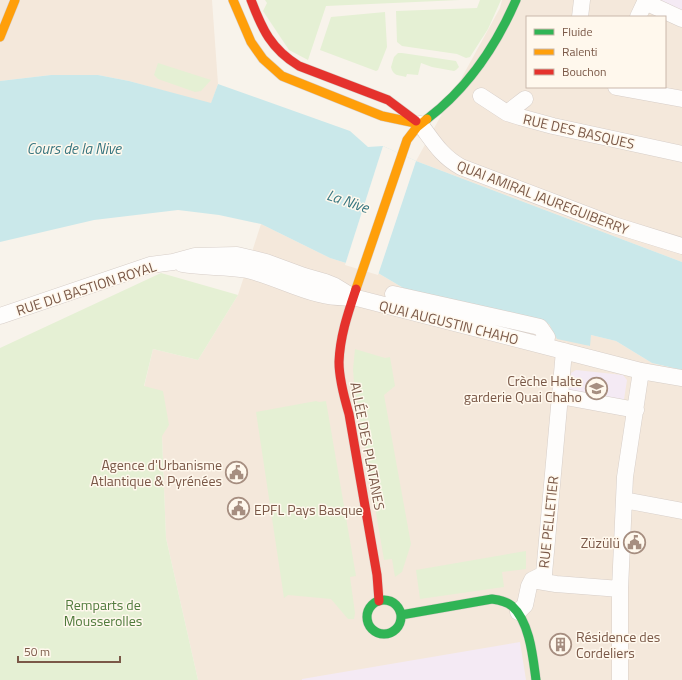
<svg xmlns="http://www.w3.org/2000/svg" width="682" height="680" font-family="'Titillium Web',sans-serif">
	<style>
		.residential { fill: #f4e8db; fill-rule: evenodd }
		.education { fill: #f4eaf4 }
		.green { fill: #e5f0d4 }
		.water { fill: #cae8ea }
		.pier { fill: #f8f3eb }
		.lines { fill: none; stroke-linecap: round; stroke-linejoin: round }
		.street-casing { stroke: #d7cec8; stroke-width: 17 }
		.fast-casing { stroke: #d8cec7; stroke-width: 10 }
		.slow-casing { stroke: #d8cec7; stroke-width: 10 }
		.jam-casing { stroke: #d8cec7; stroke-width: 10 }
		.street { stroke: #fefdfc; stroke-width: 16 }
		.fast { stroke: #30b455; stroke-width: 9 }
		.slow { stroke: #ff9f0a; stroke-width: 9 }
		.jam { stroke: #e5322d; stroke-width: 9 }
		.labels { text-anchor: middle; dominant-baseline: central; stroke-width: 3; stroke-linejoin: round; paint-order: stroke }
		.street-label { font-size: 14px; fill: #7a5847; stroke: #fff8ed }
		.poi-label { font-size: 14px; fill: #7a5847; stroke: #fff8ed; text-anchor: end }
		.park-label { font-size: 14px; fill: #507b3c; stroke: #fff8ed }
		.water-label { font-size: 15px; font-style: italic; fill: #397781; stroke: #fff8ed }
	</style>
	<rect width="100%" height="100%" fill="#f8f3eb"/>
	<path class="residential" d="M0,0H212L218,84L211,104L129,81L98,75H51L0,81Z
		M502,0H682V262L416,161L500,8ZM527,17H665V87H527Z
		M261,224L330,258L378,273L405,289L549,324L589,346L591,335L616,341L652,363L682,370V680H198L166,538L162,436L144,387L153,349L198,360L238,295Z"/>
	<path class="education" d="M653,0H682V14Z
		M576,370L623,375L627,380L623,406L568,395L571,373Z
		M520,642L526,680H302V679Z"/>
	<path class="green" d="M265,0H460L326,6L308,60L289,50L263,11L267,3Z
		M480,0H501L488,29L470,57L466,58L457,54L402,46L397,42L396,11L477,8Z
		M385,12L387,47L378,70L376,71L320,50L331,17Z
		M398,53H402L456,61L459,67L456,70L454,71L432,67L421,63L418,75L407,74L406,77C398,75 393,76 391,67L394,57Z
		M158,63L211,80L201,91L195,92L158,79L154,75Z
		M161,273L238,295L198,360L153,349L144,386L163,391L169,425L162,436L166,538L198,680H0V348Z
		M355,349L385,358L390,357L395,386L384,395L411,544L402,572L395,577L392,559L384,560L354,383L353,369Z
		M316,401L319,402L326,401L356,576L350,577L355,613L354,619H348L331,599L288,595L284,598L256,412Z
		M526,551V569L502,572L504,587L420,599L416,570Z"/>
	<path class="water" d="M51,75H98L129,81L211,103L218,84L350,131L368,147L383,146L416,161L682,262V370L652,363L616,341L591,335L590,346L557,339L549,324L405,289L378,273L330,258L261,224L219,215L178,210L94,220L0,242V81Z"/>
	<path class="pier" d="M383,146L416,161L378,275L345,265Z"/>
	<g class="lines">
		<defs>
			<path id="street" d="M645,2L682,19
				M580,17L582,0
				M638,17L646,0
				M616,87L682,99
				M481,96L507,113L520,117L553,126L682,154
				M507,113L525,99
				M420,124C433,141 441,156 461,167L614,225L682,246
				M182,264C203,268 225,266 247,270C282,278 316,301 353,297
				M393,294L540,327L547,337L545,346
				M0,316L150,265L173,262L195,256L237,255L266,262L304,276L325,282L335,286L353,297L641,371L682,378
				M560,396L636,410
				M624,500L682,511
				M532,580L556,584L620,589
				M518,612L525,605L529,586L532,580L544,574L564,351
				M620,680V589L625,477L641,371"/>
			<path id="fast" d="M427,119C468,88 496,46 516,0
				M367 617a17 17 0 1 1 34 0a17 17 0 1 1-34 0Z
				M401,615L492,599C499,600 506,601 512,606C530,622 533,658 536,680"/>
			<path id="slow" d="M233,0L251,42L263,59L282,76L382,116L420,124
				M0,37L15,0
				M356,289L407,140L417,127L427,119"/>
			<path id="jam" d="M251,0C262,29 271,49 299,66L388,100L416,121
				M356,289C348,313 340,336 339,362C339,379 344,397 349,414L377,575L379,601"/>
		</defs>
		<use href="#street" class="street-casing"/>
		<use href="#fast" class="fast-casing"/>
		<use href="#slow" class="slow-casing"/>
		<use href="#jam" class="jam-casing"/>
		<use href="#street" class="street"/>
		<use href="#fast" class="fast"/>
		<use href="#slow" class="slow"/>
		<use href="#jam" class="jam"/>
	</g>
	<defs>
		<symbol id="school-ring" viewBox="-11 -11 22 22"><circle r="9.5" fill="#fff8ed" stroke="#a68e80" stroke-width="1.5"/><path d="M0-5L7-2L0 1L-7-2ZM-4 1L0 2.5L4 1V4Q0 6-4 4Z" fill="#a68e80"/></symbol>
		<symbol id="civic-ring" viewBox="-11 -11 22 22"><circle r="9.5" fill="#fff8ed" stroke="#a68e80" stroke-width="1.5"/><path d="M-.6-6.5H3V-4.5H.6V-3L4-1V1h2V6H-6V1h2V-1L-.6-3ZM-1.2 2.5V6h2.4V2.5Z" fill="#a68e80"/></symbol>
		<symbol id="building-ring" viewBox="-11 -11 22 22"><circle r="9.5" fill="#fff8ed" stroke="#a68e80" stroke-width="1.5"/><path d="M-4-6H4V6H1V3H-1V6H-4ZM-2.5-4.3h1.7v1.8h-1.7ZM.8-4.3h1.7v1.8H.8ZM-2.5-1h1.7V.8h-1.7ZM.8-1h1.7V.8H.8Z" fill="#a68e80"/></symbol>
	</defs>
	<g fill-rule="evenodd">
		<use href="#school-ring" x="584" y="376" width="25" height="25"/>
		<use href="#civic-ring" x="224" y="460" width="25" height="25"/>
		<use href="#civic-ring" x="226" y="496" width="25" height="25"/>
		<use href="#civic-ring" x="622" y="530" width="25" height="25"/>
		<use href="#building-ring" x="548" y="632" width="25" height="25"/>
	</g>
	<g class="labels">
		<g class="street-label">
			<text transform="translate(579 131) rotate(13)">RUE DES BASQUES</text>
			<text transform="translate(543 197) rotate(21)">QUAI AMIRAL JAUREGUIBERRY</text>
			<text transform="translate(86 288) rotate(-18)">RUE DU BASTION ROYAL</text>
			<text transform="translate(449 322) rotate(14)">QUAI AUGUSTIN CHAHO</text>
			<text transform="translate(368 446) rotate(79)">ALLÉE DES PLATANES</text>
			<text transform="translate(548 522) rotate(-84)">RUE PELLETIER</text>
		</g>
		<g class="poi-label">
			<text x="582" y="380">Crèche Halte<tspan x="582" dy="16">garderie Quai Chaho</tspan></text>
			<text x="222" y="464">Agence d'Urbanisme<tspan x="222" dy="16">Atlantique &amp; Pyrénées</tspan></text>
			<text x="254" y="509" text-anchor="start">EPFL Pays Basque</text>
			<text x="620" y="542">Züzülü</text>
			<text x="576" y="636" text-anchor="start">Résidence des<tspan x="576" dy="16">Cordeliers</tspan></text>
		</g>
		<g class="park-label">
			<text x="103" y="604">Remparts de<tspan x="103" dy="16">Mousserolles</tspan></text>
		</g>
		<g class="water-label">
			<text x="74" y="148">Cours de la Nive</text>
			<text transform="translate(348 201) rotate(19)">La Nive</text>
		</g>
	</g>
	<rect x="526" y="16" width="140" height="72" fill="#fff8ed" stroke="#cab8ab"/>
	<rect x="534" y="29" width="20" height="6" fill="#30b455" stroke="#cab8ab"/>
	<text x="562" y="36" font-size="12" fill="#7a5847">Fluide</text>
	<rect x="534" y="49" width="20" height="6" fill="#ff9f0a" stroke="#cab8ab"/>
	<text x="562" y="56" font-size="12" fill="#7a5847">Ralenti</text>
	<rect x="534" y="69" width="20" height="6" fill="#e5322d" stroke="#cab8ab"/>
	<text x="562" y="76" font-size="12" fill="#7a5847">Bouchon</text>
	<path d="M18 656v6h102v-6" fill="none" stroke="#7a5847" stroke-width="2"/>
	<text x="24" y="656" font-size="12" fill="#7a5847" stroke="#fff8ed" stroke-width="3" paint-order="stroke">50 m</text>
</svg>
